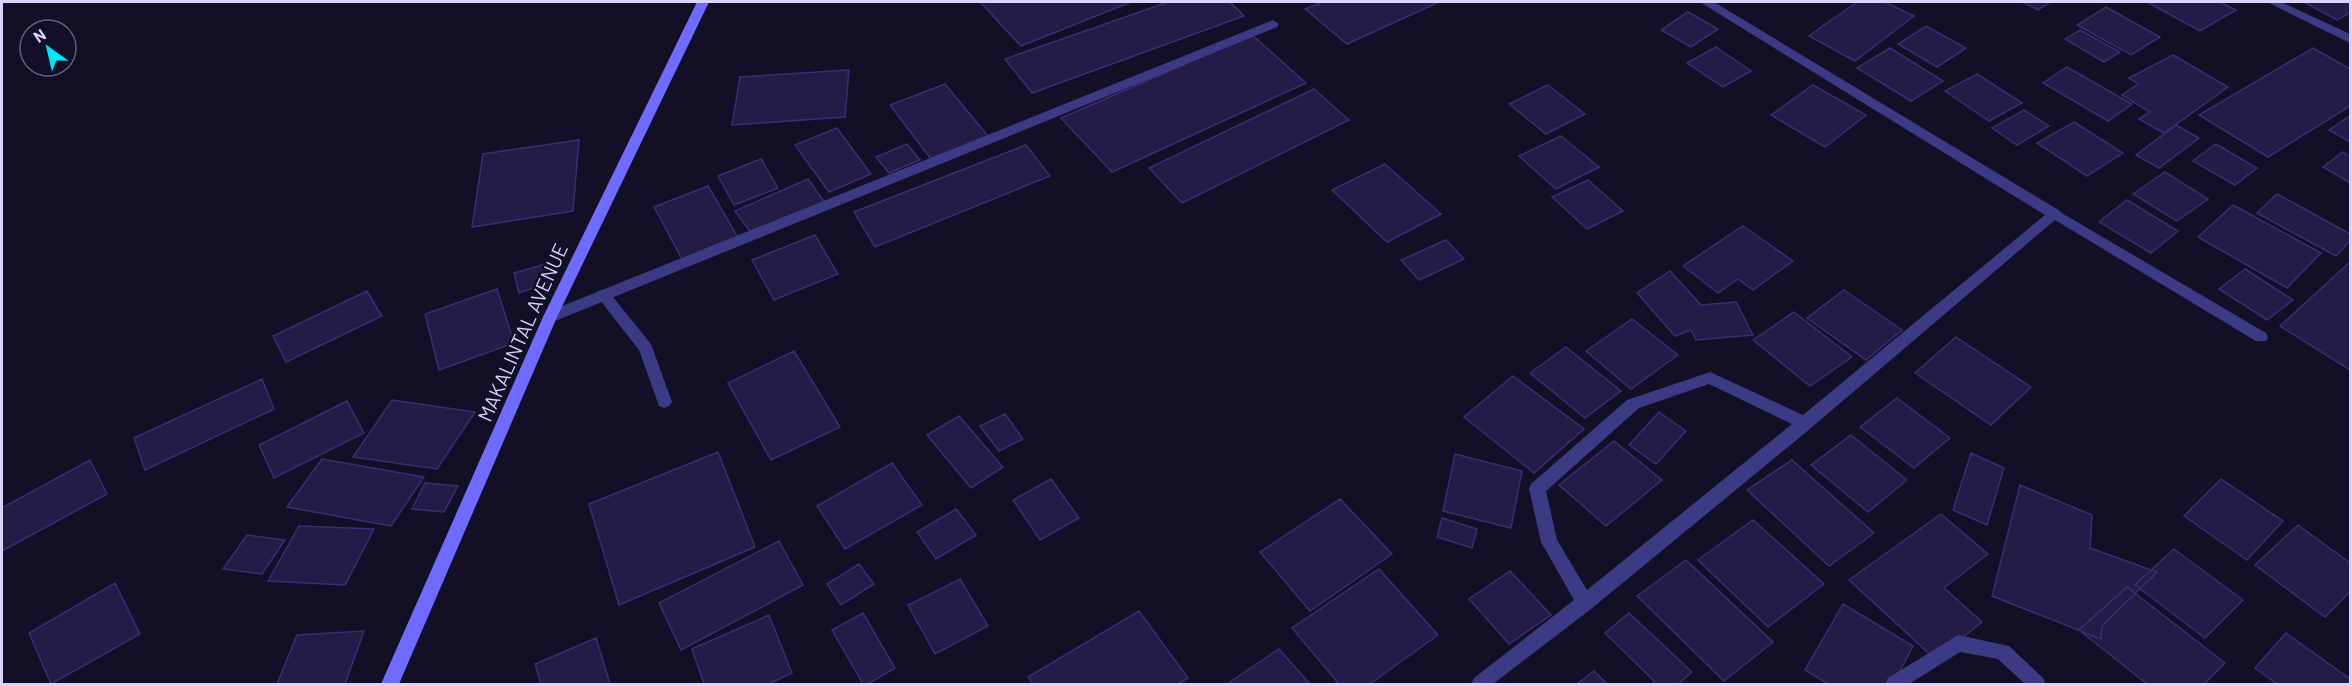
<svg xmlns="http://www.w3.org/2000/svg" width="2352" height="686" font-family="Barlow,sans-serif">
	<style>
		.building { fill: #241b47; stroke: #3b2d73; stroke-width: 1.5 }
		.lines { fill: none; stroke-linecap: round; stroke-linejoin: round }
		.service { fill: #3d3a85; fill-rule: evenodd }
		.minor { fill: #3d3a85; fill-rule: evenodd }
		.secondary { fill: #6f6bff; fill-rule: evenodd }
		.labels { text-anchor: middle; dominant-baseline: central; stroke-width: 5; stroke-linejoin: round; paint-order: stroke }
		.street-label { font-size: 20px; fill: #d9d4ff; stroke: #130f26 }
	</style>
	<rect width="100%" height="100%" fill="#130f26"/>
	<path class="building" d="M980,2H1131L1021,46Z
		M1168,2H1230L1244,16L1032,93L1005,59Z
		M1322,2H1439L1347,44L1305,9Z
		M1857,2H1885L1914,16L1855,61L1809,36Z
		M2023,2H2050L2038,10Z
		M2147,2H2220L2236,10L2200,31Z
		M2304,2H2350V13L2337,20Z
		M2106,7L2160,37L2131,55L2077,25Z
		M1688,12L1718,29L1691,47L1661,30Z
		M1926,26L1966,48L1937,67L1898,44Z
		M2080,30L2120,52L2104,62L2065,39Z
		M1252,35L1306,83L1112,172L1061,118Z
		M1716,47L1751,71L1723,87L1687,63Z
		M1890,48L1943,81L1911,101L1857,68Z
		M2313,48L2350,69V106L2268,157L2199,115Z
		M2173,55L2228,87L2164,133L2139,119L2150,112L2122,95L2138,84L2129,78Z
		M2067,67L2132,104L2108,121L2043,83Z
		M849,70L845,117L732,125L740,77Z
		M1977,74L2022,103L1989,121L1945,91Z
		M945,84L988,136L931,159L890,105Z
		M1548,85L1585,114L1546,134L1509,104Z
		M1813,85L1866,115L1825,147L1771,115Z
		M1314,89L1349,120L1182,203L1149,168Z
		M2024,110L2049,126L2017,145L1992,128Z
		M2350,116V142L2329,130Z
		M2074,122L2123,153L2087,176L2037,143Z
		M2176,125L2199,138L2159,168L2136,155Z
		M837,128L871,174L829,192L795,145Z
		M1561,136L1599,167L1556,189L1519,156Z
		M579,140L573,211L472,227L483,154Z
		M907,144L920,160L889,173L876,157Z
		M2216,144L2257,168L2235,185L2193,161Z
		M1026,145L1050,176L875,247L854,212Z
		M2343,152L2350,157V183L2323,167Z
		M761,159L778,188L734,205L718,176Z
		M1385,164L1441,214L1387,242L1332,190Z
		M2165,172L2208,199L2177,221L2133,194Z
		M808,179L825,203L752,234L735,211Z
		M1588,180L1623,211L1587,229L1552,197Z
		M708,186L739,239L683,261L654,207Z
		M2277,194L2350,234V241L2336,256L2257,213Z
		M2127,200L2178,231L2151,253L2099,222Z
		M2233,205L2321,253L2287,288L2198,237Z
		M1743,226L1793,261L1753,290L1738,279L1718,293L1683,266Z
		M815,235L838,274L774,300L752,260Z
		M1446,240L1464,259L1419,280L1401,260Z
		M2350,262V370L2280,326Z
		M549,263L554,281L519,293L514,273Z
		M2245,269L2293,300L2267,320L2219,289Z
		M1670,271L1701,305L1736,302L1753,335L1696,340L1691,330L1675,336L1637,293Z
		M497,289L514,343L439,370L425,314Z
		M1844,290L1902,330L1866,360L1807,318Z
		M367,291L382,316L286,362L273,336Z
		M1794,312L1852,357L1810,386L1753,340Z
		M1632,319L1678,355L1631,389L1586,351Z
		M1956,337L2031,387L1991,425L1915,373Z
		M1566,347L1621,391L1585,418L1530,373Z
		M794,351L840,427L771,460L728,383Z
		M1513,376L1584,429L1534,473L1464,417Z
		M262,379L274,409L145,470L134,438Z
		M1897,398L1950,438L1914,468L1860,427Z
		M392,400L475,412L437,469L353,457Z
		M347,401L364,433L274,478L259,445Z
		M1659,412L1686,431L1656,464L1629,445Z
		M1005,414L1023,439L999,451L980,426Z
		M959,416L1003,467L971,488L927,435Z
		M1851,435L1907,480L1868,512L1811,465Z
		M1614,441L1662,480L1606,526L1559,485Z
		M718,452L755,547L619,605L589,504Z
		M1971,453L2004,468L1987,525L1953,510Z
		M1455,454L1522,471L1511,528L1443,511Z
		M322,459L424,477L391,526L287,507Z
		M90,460L107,494L2,551V508Z
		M1792,460L1874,533L1829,566L1747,490Z
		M892,463L922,505L845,549L817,506Z
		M1051,479L1079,518L1040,540L1013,500Z
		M2221,479L2283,521L2247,560L2184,516Z
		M425,483L458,486L444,512L412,509Z
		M2020,485L2092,515L2090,548L2157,572L2102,626L2101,639L1992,596Z
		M1340,499L1392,554L1310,611L1260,552Z
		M956,509L976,535L936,559L917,532Z
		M1941,514L1988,554L1944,588L1982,622L1935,659L1849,580Z
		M1442,518L1477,529L1472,548L1437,537Z
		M1753,520L1824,584L1768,627L1698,560Z
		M2298,525L2350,563V592L2325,617L2255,565Z
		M299,526L374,529L345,585L268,581Z
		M247,535L285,540L262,574L223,569Z
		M779,541L803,585L681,650L659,603Z
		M2174,549L2243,600L2205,638L2135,585Z
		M1686,560L1773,642L1724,681L1637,596Z
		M859,564L874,584L841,605L827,584Z
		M1379,569L1438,635L1370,684H1339L1292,628Z
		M1510,571L1551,615L1509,644L1469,599Z
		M960,579L988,626L935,654L908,605Z
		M115,583L140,634L51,684L29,633Z
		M2127,587L2225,663L2204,684H2147L2079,630Z
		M1843,604L1913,646L1893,684H1828L1805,670Z
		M1139,611L1188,678L1178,684H1033L1028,677Z
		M863,613L895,668L868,684H863L832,630Z
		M1629,613L1692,672L1678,684H1652L1655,682L1605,633Z
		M769,615L792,673L768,684H704L692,649Z
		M364,631L345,684H277L297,635Z
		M2286,633L2350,679V684H2277L2255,668Z
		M596,638L610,684H541L535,664Z
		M1279,649L1310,684H1227Z
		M1594,671L1607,684H1577Z"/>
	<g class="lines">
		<path class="service" d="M2055,209L2266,333L2268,337L2266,341H2256L2050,217L2048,214Z
			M603,290L608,291L651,344L672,402L669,406L664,408L659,406L639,350L596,295L598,291Z"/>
		<path class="minor" d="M1700,2H1714L2060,211L2062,214L1811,428L1591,609L1493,684H1471L1474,678L1574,600L1541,542L1529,489L1531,484L1627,400L1710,372L1803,415L2045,215ZM1709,384L1792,424L1587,590L1557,540L1546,491L1639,408Z
			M2267,2H2281L2350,34V43Z
			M1273,20L1279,24L1277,27L555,321H545L543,317L545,313Z
			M1958,635L2009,646L2043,678L2046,684H2025L1998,659L1960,652L1909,684H1885L1888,678Z"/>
		<path class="secondary" d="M697,2H709L557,317L399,684H381L543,317Z"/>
	</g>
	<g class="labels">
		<g class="street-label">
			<text transform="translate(522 332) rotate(-66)">MAKALINTAL AVENUE</text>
		</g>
	</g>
	<rect width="2352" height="686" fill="none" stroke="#d9d4ff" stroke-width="6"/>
	<g transform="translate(48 48) rotate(326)"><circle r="28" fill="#130f26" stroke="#625e7d" stroke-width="1.5"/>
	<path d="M0-4.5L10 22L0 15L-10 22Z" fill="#00e5ff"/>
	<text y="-9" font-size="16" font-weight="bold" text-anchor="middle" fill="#d9d4ff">N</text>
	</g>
</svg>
